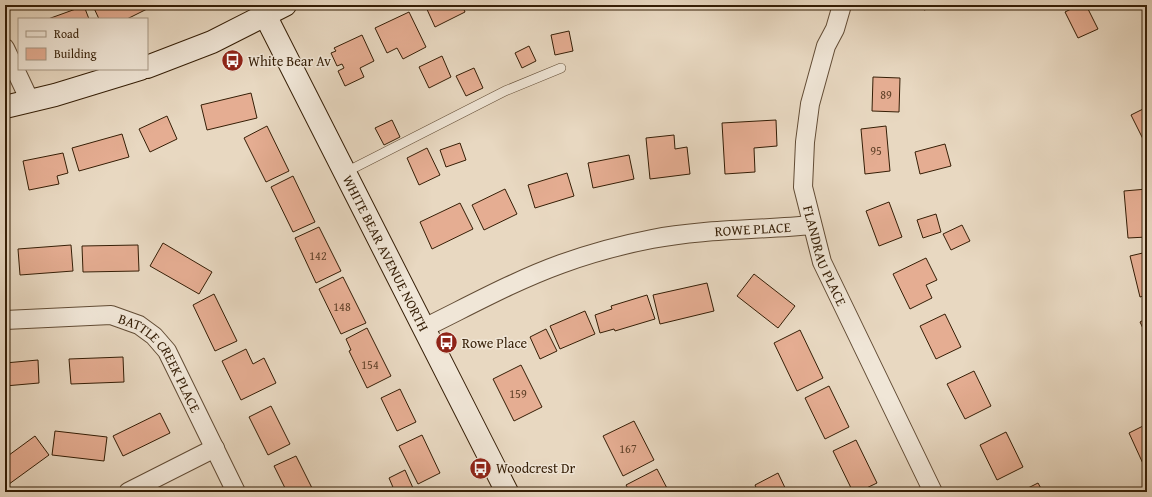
<svg xmlns="http://www.w3.org/2000/svg" width="1152" height="497" font-family="'Gentium Book Plus',serif">
	<style>
		.building { fill: #e5ad92; stroke: #351e06 }
		.lines { fill: none; stroke-linecap: round; stroke-linejoin: round }
		.lane-casing { stroke: #624c35; stroke-width: 10 }
		.street-casing { stroke: #624c35; stroke-width: 20 }
		.secondary-casing { stroke: #351e06; stroke-width: 24 }
		.lane { stroke: #f0e6d7; stroke-width: 9 }
		.street { stroke: #f0e6d7; stroke-width: 18 }
		.secondary { stroke: #f0e6d7; stroke-width: 22 }
		.labels { text-anchor: middle; dominant-baseline: central; stroke-width: 3; stroke-linejoin: round; paint-order: stroke }
		.number-label { font-size: 12px; fill: #614229 }
		.poi-label { font-size: 14px; fill: #351e06; stroke: #f0e6d7; text-anchor: start }
		.street-label { font-size: 14px; fill: #351e06; stroke: #f0e6d7 }
	</style>
	<rect width="100%" height="100%" fill="#e8d8c1"/>
	<filter id="stains"><feTurbulence type="fractalNoise" baseFrequency=".005" numOctaves="4"/><feColorMatrix values="0 0 0 0 .2 0 0 0 0 .09 0 0 0 0 .02 0 0 0 .5 -.17"/></filter>
	<radialGradient id="worn" r=".72"><stop offset=".6" stop-color="#630" stop-opacity="0"/><stop offset="1" stop-color="#630" stop-opacity=".3"/></radialGradient>
	<path class="building" d="M96,5H155L127,19H99L93,6Z
		M425,5H462L465,12L435,27Z
		M923,5H942L924,10Z
		M1079,5H1086L1098,29L1078,38L1065,12Z
		M84,6L89,19H48Z
		M409,12L426,47L403,59L397,48L387,53L375,28Z
		M569,31L573,51L555,55L551,35Z
		M362,35L374,61L360,68L364,77L345,86L338,71L344,68L342,64L337,66L331,53L336,51L334,48Z
		M529,46L536,61L522,68L515,53Z
		M442,56L451,77L429,88L419,67Z
		M474,68L483,88L466,96L456,76Z
		M873,77L900,78L899,112L872,111Z
		M251,93L257,118L207,130L201,105Z
		M1147,107V137L1143,139L1131,115Z
		M167,116L177,139L150,152L139,129Z
		M392,120L400,137L384,145L375,128Z
		M776,120L777,146L754,148L755,172L725,174L722,123Z
		M267,126L289,171L266,182L244,138Z
		M886,126L890,171L865,174L861,129Z
		M122,134L129,157L79,171L72,148Z
		M674,135L675,149L687,147L690,174L650,179L646,138Z
		M460,143L466,160L446,167L440,150Z
		M945,144L951,166L920,174L915,152Z
		M427,148L440,175L419,185L407,158Z
		M63,153L68,173L57,176L59,184L29,190L23,161Z
		M629,155L634,179L593,188L588,163Z
		M567,173L574,196L535,208L528,185Z
		M293,176L315,222L293,232L271,187Z
		M505,189L517,214L484,230L472,205Z
		M1147,189V237L1128,238L1124,191Z
		M889,202L902,237L879,246L866,211Z
		M460,203L473,229L432,249L420,222Z
		M936,214L941,232L923,238L917,220Z
		M962,225L970,241L951,250L943,234Z
		M319,227L341,271L316,283L295,238Z
		M163,243L212,272L199,294L150,266Z
		M71,245L73,271L20,275L18,249Z
		M138,245L139,271L83,272L82,246Z
		M1147,252V295L1140,297L1130,256Z
		M5,253H7L9,274L5,275Z
		M926,258L937,280L926,285L932,298L910,309L893,274Z
		M754,274L795,306L778,328L737,296Z
		M343,277L366,323L341,334L319,289Z
		M707,283L714,311L660,324L653,295Z
		M214,294L237,341L215,351L193,305Z
		M647,295L655,319L615,331L614,329L600,333L595,315L612,309L611,306Z
		M585,311L595,334L560,349L550,326Z
		M945,314L961,347L936,359L920,326Z
		M1147,318V337L1140,322Z
		M367,328L391,376L367,388L349,351L351,350L346,339Z
		M546,329L557,351L540,359L530,337Z
		M800,330L823,378L797,391L774,343Z
		M246,349L253,364L264,358L276,383L241,400L222,361Z
		M123,357L124,382L71,384L69,359Z
		M38,360L39,383L5,386V363Z
		M521,365L542,407L514,421L493,379Z
		M974,371L991,406L965,419L947,384Z
		M829,386L849,427L825,439L805,398Z
		M400,389L416,422L397,431L381,398Z
		M271,406L290,444L268,455L249,417Z
		M160,413L170,433L123,456L113,436Z
		M634,421L654,460L623,476L603,436Z
		M1147,424V467L1145,468L1129,433Z
		M55,431L107,437L104,461L52,455Z
		M1006,432L1023,467L997,480L980,445Z
		M422,435L440,473L418,484L399,446Z
		M35,436L49,455L5,487V458Z
		M856,440L877,483L858,492H853L833,451Z
		M296,456L314,492H287L274,466Z
		M657,469L669,492H630L626,485Z
		M405,470L413,488L404,492H395L389,478Z
		M778,473L787,492H758L755,485Z
		M1038,483L1043,492H1020Z"/>
	<g class="lines">
		<defs>
			<path id="lane" d="M344,173L505,91L561,68"/>
			<g id="street">
				<path id="s1" d="M842,5L835,29L826,46L810,104L805,142L803,187L822,262L933,492"/>
				<path d="M5,48L30,101"/>
				<path id="s2" d="M5,320L111,315L139,325L154,336L167,351L236,492"/>
				<path id="s3" d="M424,328C469,306 514,281 561,264C591,253 621,245 652,239C702,229 760,230 812,225"/>
				<path d="M128,492L215,448"/>
			</g>
			<g id="secondary">
				<path id="s4" d="M265,15L507,492"/>
				<path d="M147,67L212,42L285,5"/>
				<path d="M5,107L55,95L140,69"/>
			</g>
		</defs>
		<use href="#lane" class="lane-casing"/>
		<use href="#street" class="street-casing"/>
		<use href="#secondary" class="secondary-casing"/>
		<use href="#lane" class="lane"/>
		<use href="#street" class="street"/>
		<use href="#secondary" class="secondary"/>
	</g>
	<defs>
		<symbol id="bus-disc" viewBox="-11 -11 22 22"><circle r="9.5" fill="#8f2418" stroke="#f0e6d7"/><path d="M-5-6H5V4H4V6H2V4H-2V6H-4V4H-5ZM-3.5-4V0h7V-4ZM-3.5 1.2v1.5H-2V1.2ZM2 1.2v1.5H3.5V1.2Z" fill="#fff"/></symbol>
	</defs>
	<g fill-rule="evenodd">
		<use href="#bus-disc" x="220" y="48" width="25" height="25"/>
		<use href="#bus-disc" x="434" y="330" width="25" height="25"/>
		<use href="#bus-disc" x="468" y="456" width="25" height="25"/>
	</g>
	<g class="labels">
		<g class="number-label">
			<text x="886" y="94">89</text>
			<text x="876" y="150">95</text>
			<text x="318" y="255">142</text>
			<text x="342" y="306">148</text>
			<text x="370" y="364">154</text>
			<text x="518" y="393">159</text>
			<text x="628" y="448">167</text>
		</g>
		<g class="poi-label">
			<text x="248" y="61">White Bear Av</text>
			<text x="462" y="343">Rowe Place</text>
			<text x="496" y="468">Woodcrest Dr</text>
		</g>
		<g class="street-label">
			<text stroke="none"><textPath href="#s3" startOffset="347">ROWE PLACE</textPath></text>
			<text stroke="none"><textPath href="#s4" startOffset="267">WHITE BEAR AVENUE NORTH</textPath></text>
			<text stroke="none"><textPath href="#s1" startOffset="260">FLANDRAU PLACE</textPath></text>
			<text stroke="none"><textPath href="#s2" startOffset="178">BATTLE CREEK PLACE</textPath></text>
		</g>
	</g>
	<rect width="1152" height="497" fill="none" stroke="#e8d8c1" stroke-width="20"/>
	<rect x="6" y="6" width="1140" height="485" fill="none" stroke="#351e06" stroke-width="2"/>
	<rect x="10" y="10" width="1132" height="477" fill="none" stroke="#351e06"/>
	<rect x="18" y="18" width="130" height="52" fill="#f0e6d7" stroke="#a59683"/>
	<rect x="26" y="31" width="20" height="6" fill="#f0e6d7" stroke="#a59683"/>
	<text x="54" y="38" font-size="12" fill="#351e06">Road</text>
	<rect x="26" y="48" width="20" height="12" fill="#e5ad92" stroke="#a59683"/>
	<text x="54" y="58" font-size="12" fill="#351e06">Building</text>
	<rect width="100%" height="100%" filter="url(#stains)"/>
	<rect width="100%" height="100%" fill="url(#worn)"/>
</svg>
